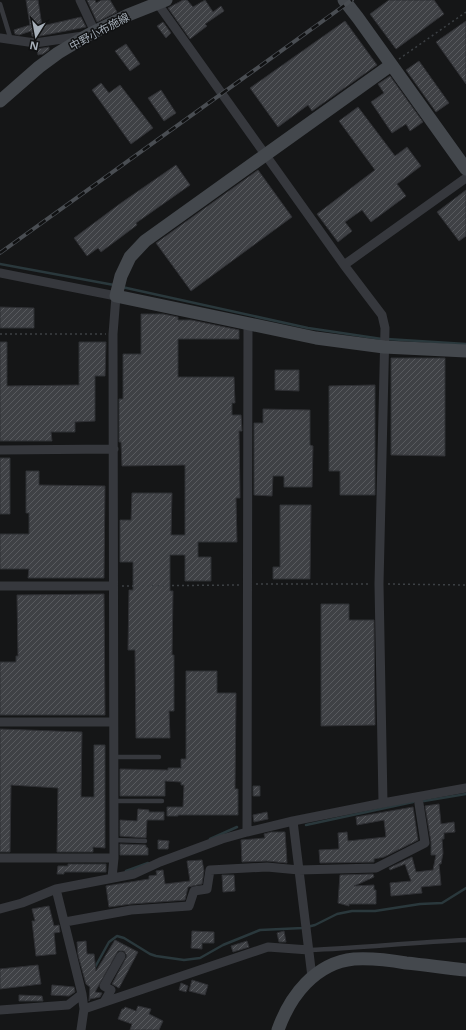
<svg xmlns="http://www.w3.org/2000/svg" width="466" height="1030" font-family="'Noto Sans','Noto Sans JP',sans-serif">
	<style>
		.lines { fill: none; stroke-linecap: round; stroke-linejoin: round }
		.stream { stroke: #2a383c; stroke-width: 2.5 }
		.building { fill: url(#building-hatch); stroke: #2f3034 }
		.path { stroke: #3c4044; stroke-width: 1.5; stroke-dasharray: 2 3; stroke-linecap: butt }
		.lane { stroke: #36383d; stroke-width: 4.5 }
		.street { stroke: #36383d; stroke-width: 9 }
		.secondary { stroke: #44484d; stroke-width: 13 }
		.rail-casing { stroke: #494d52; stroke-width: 4 }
		.rail { stroke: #101112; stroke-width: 2.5; stroke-dasharray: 8; stroke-linecap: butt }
		.labels { text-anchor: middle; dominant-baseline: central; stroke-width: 3; stroke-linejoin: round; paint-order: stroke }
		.street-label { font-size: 11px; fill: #a6afb9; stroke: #101112 }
	</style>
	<defs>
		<pattern id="building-hatch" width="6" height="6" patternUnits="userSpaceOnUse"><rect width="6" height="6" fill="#3f4145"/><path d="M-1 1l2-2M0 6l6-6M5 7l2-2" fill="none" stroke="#585a5e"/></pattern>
	</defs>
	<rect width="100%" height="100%" fill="#151617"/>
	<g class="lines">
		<path class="stream" d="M0,264L114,285
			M122,287L308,328L382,339
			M387,339L466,344
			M424,801L466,794
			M306,825L413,802
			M210,839L237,827
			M126,871L148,863
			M94,969L109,942L117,936L124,938L150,954L156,956L184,960L200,958L223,945L260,930L303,928L315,925L337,914L352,911H375L420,904L442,903L466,888"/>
	</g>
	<path class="building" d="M26,0H38L42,26L81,17L86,27L35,37L32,36L31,31L19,35L15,34L14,30L30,25Z
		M87,0H95L96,3L102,0H110L117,12L97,22Z
		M183,0H187L193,7L205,0L213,12L221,6L224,11L205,24L207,26L190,39L168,8Z
		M389,0H434L444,14L396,49L370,14Z
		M345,21L377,65L312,111L308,105L278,127L250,88Z
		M466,21V84L436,42Z
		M163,22L171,33L166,38L157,26Z
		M126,44L140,64L130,71L115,51Z
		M49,47V50L43,54L38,55L37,49Z
		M419,61L449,103L436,112L406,70Z
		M390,76L423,122L410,131L406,124L392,133L371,102L384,93L378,84Z
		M101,83L109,93L120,85L153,128L131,144L92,90Z
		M161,90L176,113L164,121L148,98Z
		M358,107L395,156L407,147L421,166L397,184L406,196L371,222L362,210L345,222L352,231L338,242L317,214L375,170L339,121Z
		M176,165L190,185L136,223L137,225L101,252L98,248L87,256L74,238L121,203Z
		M258,170L292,217L191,291L156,243Z
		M466,190V236L459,241L437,212Z
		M0,307L34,308V328H0Z
		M141,314H163L178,317V320H191L239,330V339H178V377H234L235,403H232V415H241L242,431H239L240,498H236L237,542H198V557H211V581H185V555H170V591H173L172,655H174V711H169L170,738H136L135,650H128L129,590H133V562H120V520H131L132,493H172L171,535H185V465L122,466L121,442H119V399H123V354H141Z
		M0,342H7V386L79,385V342H106L105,376H95V421L75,422V432H51L52,441H0Z
		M391,358H445V456L391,455Z
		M275,370H299V391L275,390Z
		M375,385V495H340V471H329V386Z
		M263,409L310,410V445L313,446L312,487H284V476H273L272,496L254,495V423H263Z
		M0,458H10V514H0Z
		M26,471H39V485L105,486L104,578H28L29,569H0V534H29V513H26Z
		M280,505H311L310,579H273V567H280Z
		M104,594L105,715H0V662H16V656H18L17,595Z
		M321,604H349V620H374L375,725L321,726Z
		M186,671H217V693H236L235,789H238V815H178V816H167V807H183L184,785H181V782L165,781V796H120V769L168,770V768H181V759H186Z
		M0,729L82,732L81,797H94V745H105V848L93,847V852H57L58,788L11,785L10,852H0Z
		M253,786H260V796H253Z
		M439,804L441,824L454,822L455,832L444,833V839H442L443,853L441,864H439L441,885L421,887L422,893L391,896L390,883L411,881L405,864L390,870L389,868L412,857L416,872L433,870L436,855H431V842L425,806Z
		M413,807L418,840L384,857L374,859V862L320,863L319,850L339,849L338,833L347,832L348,841L386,837L384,820L357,825L356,817Z
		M138,809L149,810V812H164V820H147L146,838L120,836V820L137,821Z
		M267,812L268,819L254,822L253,815Z
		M271,832H285L287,863L267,861L242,862L241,840L265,838L264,834Z
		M158,840L169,841L168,849H158Z
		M120,844L146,845V847L148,848V855H120Z
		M202,860L204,871L202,884L188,887L185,900L131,904L109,907L106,886L149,879V876L157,875L156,871L163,870L165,884L190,881L187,861Z
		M68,864H106V872H64V874H57L58,866H68Z
		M373,874L374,877L354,886L374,885V890H376V904H349V906L338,903L340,875Z
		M222,875H234L235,891L223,892Z
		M49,906L54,926L59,925L60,932L54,933L56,954L36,956L32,921H35L32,909Z
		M192,931L214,932V943H202V949L191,948Z
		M284,931L286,942H279L277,933Z
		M115,940L138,952L119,988L112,984L127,956L124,951H118L95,992L102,993L100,997L90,999L89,1001L90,987L86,984L78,955L77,942L86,941L87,954H94L96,971Z
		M247,941L249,947L233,952L231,946Z
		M38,965L41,984L0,989V969Z
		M192,980L208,985L205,995L189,991Z
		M181,983L188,986L186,992L179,990Z
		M52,985L74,987L75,992L69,996L51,995Z
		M19,995L42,996L43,1001H19Z
		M138,1006L151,1009L149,1014L163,1021L159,1030H130L132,1024L118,1019L122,1009H124L125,1007L136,1011Z"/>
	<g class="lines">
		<path class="path" d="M399,59L466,12
			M0,334H106
			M256,584H370
			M388,584L466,585
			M122,586L240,585"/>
		<path class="lane" d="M0,4L11,40
			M113,757H159
			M113,801H162
			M113,840L145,841
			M309,950C362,948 414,942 466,940"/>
		<path class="street" d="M80,0L95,32
			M158,4L344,265L382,315L385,328L379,584L383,803
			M0,38L35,43L83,36
			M344,265L466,178
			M0,273L116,296L113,334L114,858L112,878
			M0,450L114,449
			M0,586H113
			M0,722H113
			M293,821L312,977
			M247,832L248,323
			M0,858H114
			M56,889L82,994L84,1009L81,1030
			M0,909L22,903L56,889L134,874L160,862L222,839L247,832L293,821L383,803L466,788
			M65,922L131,910L189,906L194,891L207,889L210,870L267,867L299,870L376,868L425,843L418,797
			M104,1002L111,990L104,986L121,956
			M84,1009L268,947L309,950
			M0,1010L68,1005L82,994"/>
		<path class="secondary" d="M344,0L358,18L466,169
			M391,65L145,241L130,257L121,276L116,296L316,338L384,347L466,351
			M0,101L39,67L58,53L88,35L128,15L166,0
			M278,1030C290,996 315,963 354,959C371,958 389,960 406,963C426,965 446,968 466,970"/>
		<defs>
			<path id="rail" d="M0,253L352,0"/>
		</defs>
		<use href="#rail" class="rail-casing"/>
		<use href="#rail" class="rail"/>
	</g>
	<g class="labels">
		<g class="street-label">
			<text transform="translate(99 31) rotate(-28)">中野小布施線</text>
		</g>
	</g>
	<g transform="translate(36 36) rotate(191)" stroke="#101112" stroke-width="3" paint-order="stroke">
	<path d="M0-3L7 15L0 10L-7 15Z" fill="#a6afb9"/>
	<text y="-6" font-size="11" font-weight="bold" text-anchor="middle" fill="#a6afb9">N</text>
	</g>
</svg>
